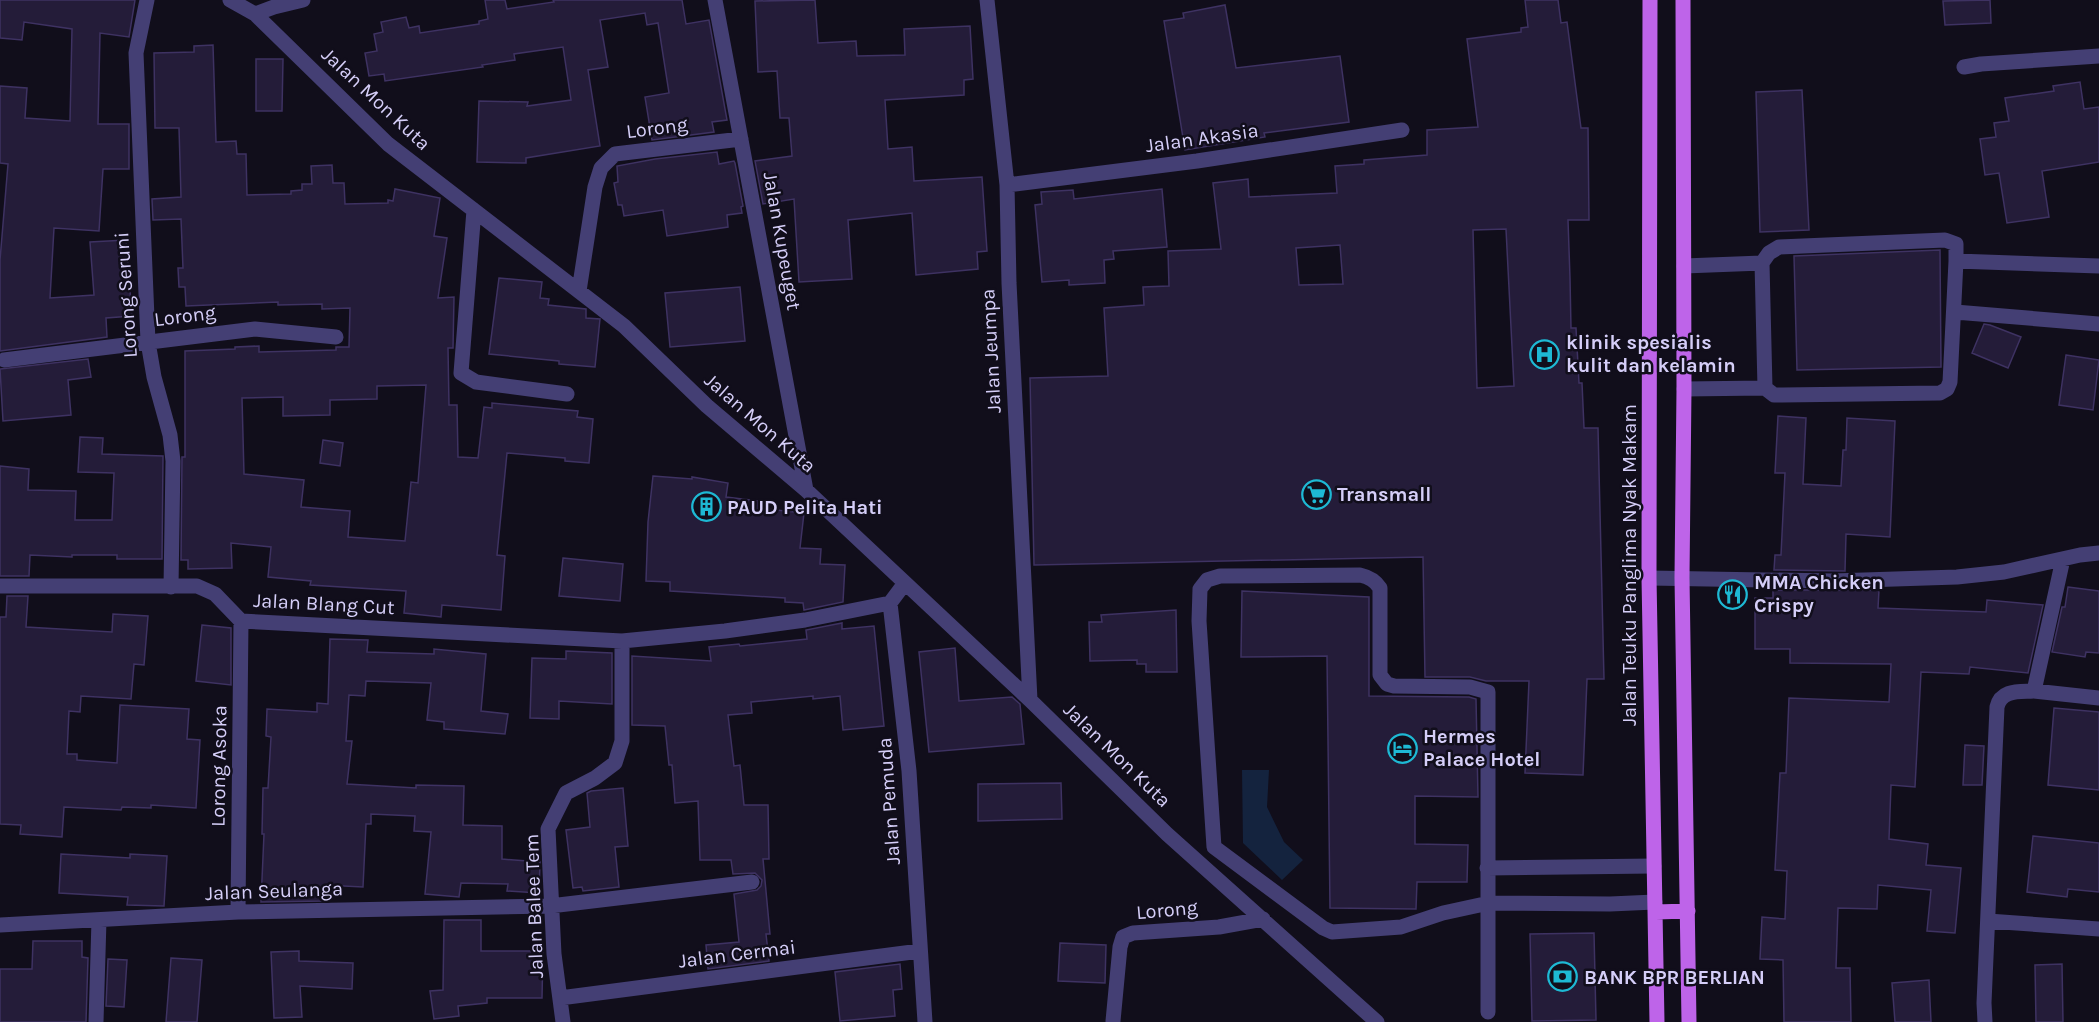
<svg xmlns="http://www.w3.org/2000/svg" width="2099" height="1022" font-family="Karla,sans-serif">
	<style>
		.water { fill: #14233e }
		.building { fill: #241c39; stroke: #3e3262; stroke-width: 1.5; fill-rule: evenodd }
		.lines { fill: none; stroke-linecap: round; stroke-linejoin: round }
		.lane { stroke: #443f74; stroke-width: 15 }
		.street { stroke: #443f74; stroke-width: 15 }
		.primary { stroke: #be64e9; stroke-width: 15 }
		.labels { text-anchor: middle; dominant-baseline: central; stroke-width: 5; stroke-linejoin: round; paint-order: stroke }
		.street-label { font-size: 20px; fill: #d5cef8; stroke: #110e1b }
		.poi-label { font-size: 20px; font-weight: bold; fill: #d5cef8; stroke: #110e1b; text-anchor: start }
	</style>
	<rect width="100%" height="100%" fill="#110e1b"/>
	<path class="water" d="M1242,770H1269L1267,807L1284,842L1303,860L1282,880L1243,843Z"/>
	<path class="building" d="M0,0H135L129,37L100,33L98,124H129V169H103L99,231L54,228L50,298L94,295L90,242L126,240L132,316L106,318L107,337L0,351V260L8,164L0,163V86L27,88L25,118L70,121L72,29L24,22L22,40L0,38Z
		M485,0H505L507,9L554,2L553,0H682L686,24L709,20L727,120L712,122L714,132L652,140L645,97L669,93L658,23L647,25L645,13L600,20L608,67L588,70L600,146L526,158V163L477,162L479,101L528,102L527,106L571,100L563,47L514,54L515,60L482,65L483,67L385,81L384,74L369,76L365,53L377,51L374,34L383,32L381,22L406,17L409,28L419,26L420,33L479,24V21L488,19Z
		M815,0L818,43L856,41L857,56L905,55L904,29L970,26L973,79L964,80V95L885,100L888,149L912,147L914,181L982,177L987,251L977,252L978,269L916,275L912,213L848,220L852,279L799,282L794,199L763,204L755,161L792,156L789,118H780L777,71L758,72L755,1Z
		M1525,0H1558L1561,23L1567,22L1581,128H1588L1589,220H1568L1570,278L1571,328H1576L1579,383H1582L1584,428H1598L1604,679H1587L1583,775L1525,773L1529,681H1486L1470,677H1425L1423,557L1034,565L1030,378L1108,376L1104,308L1144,305L1143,287L1169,286L1168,251L1221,249L1213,183L1248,179L1249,197L1337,193L1335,166L1364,164V160L1427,155V130L1478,127L1467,39L1521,32V28L1528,27ZM1506,229L1514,386L1477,388L1473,230ZM1340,245L1343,284L1299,285L1296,248Z
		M1990,0L1991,23L1945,25L1943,1Z
		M1225,5L1236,68L1340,56L1349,122L1264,133L1265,137L1185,150L1164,21L1184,18L1183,13Z
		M213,45L216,142L236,141L237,154H246L247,195L291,194V191L302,190V184H312L311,166L332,165L333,183H344L345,204L388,203V200L393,201L395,189L440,198L434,236L447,238L438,298L454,297L453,348H448L449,405H457L458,457L478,458L484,407L492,408V403L578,411L577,417L593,419L589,463L565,461V458L507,453L497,555L505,556L501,610L442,605L441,617L404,613L406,591L310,585L311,581L268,577L271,547L231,543L232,568L188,569V560H181L182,457H185V351L235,349V347L259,346V352L336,350V347H349L350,308L322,309V304L278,305V302L186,306L185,287H179L178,268H183L181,219L153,220L152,199L181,197L179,128H155L154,53L194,52V46ZM426,385L418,483L411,482L405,541L348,537L350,511L301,507L304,480L244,474L242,398L283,397V416L330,415V400L377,399V386Z
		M256,59H283L282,111H256Z
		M2080,82L2084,109L2099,107V162L2042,171L2049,217L2007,223L1999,173L1985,175L1980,139L1996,137L1994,123L2009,121L2005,98L2054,91L2053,86Z
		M1802,90L1809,230L1760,232L1756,92Z
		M717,152L719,164L734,161L735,163L743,206L741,207L742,213L727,215L728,227L667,236L663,210L624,216L622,205H618L614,183L618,182L617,166L655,159Z
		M1162,189L1167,247L1113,251L1114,259L1104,260L1105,283L1069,285V280L1042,282L1035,205L1042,204L1041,192L1073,190L1074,199Z
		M1940,250L1941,367L1797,370L1794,256Z
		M499,278L542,282L540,298L549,299L548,305L586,309V318L600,319L595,367L559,364V361L489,354Z
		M740,287L745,341L670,347L665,293Z
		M1984,324L1990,325L2021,337L2008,368L1972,353Z
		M2066,355L2099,360L2093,410L2059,405Z
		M88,359L91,377L68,380L71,415L3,421L0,369Z
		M1778,416L1806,418L1803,484L1841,486L1843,450H1846L1847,418L1895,421L1890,537L1846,534L1845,571L1774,570L1775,555H1781L1785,473H1775Z
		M80,437L103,438L102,454L163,456L162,559H117V555H72V557L30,555L29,576H0V466L29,469L28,490L76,491L75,520H112L114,473L78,472Z
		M323,440L343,443L340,466L320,463Z
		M653,476L692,479V477L728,483L726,497L758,501L757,508L804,513L800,548L821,549L820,564L845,565L843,602L804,610L803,603L785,602V598L670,591V582L646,581L648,522Z
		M563,558L623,564L620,601L559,596Z
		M2068,587L2099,591V653L2086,652L2085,657L2052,652L2062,607H2065Z
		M1773,590H1879L1878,608L1986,612L1987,600L2043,605L2028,673L1970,667L1969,674L1921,672L1915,787L1891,785L1889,839L1928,844L1926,865L1961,868L1955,933L1927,931L1931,890L1878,885L1877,909L1838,908L1836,968H1850L1851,1022H1784L1783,960L1760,959L1762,917L1785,919L1787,871L1775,870L1780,773H1786L1789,698L1889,702L1891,664L1790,663V649H1755V598H1773Z
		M1242,591L1369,597V696L1469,697L1476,699L1478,797L1415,796V844L1468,845L1467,882H1417L1416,909L1330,908L1327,656L1241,657Z
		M7,596H28L26,627L112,632L113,614L148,616L144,665L134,664L131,699L81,696L80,712L69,711L67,754H77V760L117,763L120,705L189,709L187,739L200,740L196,808L151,805V808L122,807L121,810L64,807L62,837L20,834L21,825L0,824V617H6Z
		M1176,610L1177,672H1146V664H1137V660L1090,661L1089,622H1102L1101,615Z
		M842,623V629L874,626L884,726L843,730L840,696L813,699V696L751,702L752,713L728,715L734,766L740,765L744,805H768L769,859H763L770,934H766L769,961L708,969L706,945L739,942L734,894L757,890L761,886L762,880L755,873L733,874L731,860H700L698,801L675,803L672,765H669L665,726L632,725V656L711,661L709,647L739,644L740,646L807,639L806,630Z
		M202,625L231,628V685L196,681Z
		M330,639L368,640L367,652L434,654V649L486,654L481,711L508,714L505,734L444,729V722L427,720L431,683L366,681L365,696L349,695L346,741H352L347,784L416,788V785L464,786L463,825L502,826V859L540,862L539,893L507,891L508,884L461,883L459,897L425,894L431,832L414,831L415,816L371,814V824H366L363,887L324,885L323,901L261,902L264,834H262L263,788H268L271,737L266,736L267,709L317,712V703L328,704Z
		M955,648L959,701L1012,697L1020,704L1024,744L929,752L919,652Z
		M566,651L612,653V704L559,701V719L530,718L532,658L566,659Z
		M2054,708L2099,712V790L2048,785Z
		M1965,745L1984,746L1982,785H1963Z
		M1061,783L1062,819L978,821V784Z
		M623,788L628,846L615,847L619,887L583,891L582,887L573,888L566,830L590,827L587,793L591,791Z
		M2033,836L2099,843V892L2068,889L2067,897L2027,892Z
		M61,854L130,858V854L167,856L164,906L127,905L128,897L59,893Z
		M444,920H481V951H543L542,998H487V1003L458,1006L459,1016L434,1019L430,991L443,990Z
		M1594,933L1596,1020L1532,1021L1530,934Z
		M33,941H82V957L88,958L86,1022H0V969H32Z
		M1060,943L1106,945L1105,983L1058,981Z
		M299,951V961L353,963L352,989L300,986L302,1017L274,1018L271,952Z
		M171,958L202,960L197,1022H166Z
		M108,959L127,960L124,1007L106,1006Z
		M900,964L902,989L893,990L895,1016L840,1021L835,972Z
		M2062,964L2063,1022H2036L2035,965Z
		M1929,980L1931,1022H1895L1892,983Z"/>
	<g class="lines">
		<path class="lane" d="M1762,263L1765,388
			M1684,266L1762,263L1769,253L1779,247L1945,240L1956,244V261L2099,266
			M1955,312L2099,324
			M1684,389L1765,388L1774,395H1782L1940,393L1947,389L1950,382L1956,261
			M1487,868L1654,866
			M1488,1012V692L1470,687L1394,686L1387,684L1380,675V588C1375,580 1369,577 1360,575L1220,576L1207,580L1200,589L1199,621L1214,847L1323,928L1332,932L1401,927L1443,913L1489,903L1610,904L1655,902"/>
		<path class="street" d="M147,0L136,53L148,342L154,377L170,435L173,461L171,587
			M230,0L255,14L388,144L624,326L707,406L806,490L1030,700L1167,834L1377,1022
			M715,0L806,490
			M987,0L1007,185L1009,283L1030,700
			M255,14L274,7L303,0
			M1964,67L1981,64L2099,56
			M1007,185L1197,161L1402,130
			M474,210L461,373L476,382L567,394
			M579,291L595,187L601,168L615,154L741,139
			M4,360L255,329L336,337
			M1649,578L1833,581L1957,577L2004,572L2080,555L2099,553
			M905,583L890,603L909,771L925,1022
			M0,586H197L215,594L241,621L622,641L725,631L805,620L890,603
			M2034,691L2099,698
			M238,912L241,621
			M1988,921L2099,929
			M0,925L238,912L550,906L752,882
			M560,998L920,951
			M1113,1021L1120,947L1123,937L1133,933L1219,927L1263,919
			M96,1022L99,920
			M563,1022L554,954L548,829L566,793L595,778L615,763L622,741V641
			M1985,1022L1984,1003L1997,707C2001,689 2020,692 2034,691L2063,559"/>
		<path class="primary" d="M1650,0L1649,578L1657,1022
			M1683,0L1684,389L1682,578L1689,1022
			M1656,912L1688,911"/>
	</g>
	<defs>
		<symbol id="hospital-ring" viewBox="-11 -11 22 22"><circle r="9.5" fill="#110e1b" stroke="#1eb9d4" stroke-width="1.5"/><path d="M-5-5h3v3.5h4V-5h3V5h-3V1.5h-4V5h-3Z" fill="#1eb9d4"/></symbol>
		<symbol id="supermarket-ring" viewBox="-11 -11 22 22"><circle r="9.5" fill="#110e1b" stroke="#1eb9d4" stroke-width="1.5"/><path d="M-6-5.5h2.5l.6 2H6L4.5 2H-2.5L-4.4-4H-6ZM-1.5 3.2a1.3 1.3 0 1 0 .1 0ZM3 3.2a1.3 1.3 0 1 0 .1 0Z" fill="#1eb9d4"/></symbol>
		<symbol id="building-ring" viewBox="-11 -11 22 22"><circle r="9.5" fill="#110e1b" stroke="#1eb9d4" stroke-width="1.5"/><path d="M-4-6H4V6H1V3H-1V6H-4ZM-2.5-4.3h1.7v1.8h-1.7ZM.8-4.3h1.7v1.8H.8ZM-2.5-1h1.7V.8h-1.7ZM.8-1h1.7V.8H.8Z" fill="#1eb9d4"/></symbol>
		<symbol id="restaurant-ring" viewBox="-11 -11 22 22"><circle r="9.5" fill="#110e1b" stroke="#1eb9d4" stroke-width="1.5"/><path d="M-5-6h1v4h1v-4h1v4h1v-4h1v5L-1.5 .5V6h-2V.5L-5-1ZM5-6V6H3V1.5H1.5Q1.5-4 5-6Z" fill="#1eb9d4"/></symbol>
		<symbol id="hotel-ring" viewBox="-11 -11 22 22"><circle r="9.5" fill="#110e1b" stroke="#1eb9d4" stroke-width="1.5"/><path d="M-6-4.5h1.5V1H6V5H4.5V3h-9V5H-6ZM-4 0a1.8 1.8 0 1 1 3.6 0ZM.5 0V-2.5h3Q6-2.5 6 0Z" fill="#1eb9d4"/></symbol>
		<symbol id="bank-ring" viewBox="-11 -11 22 22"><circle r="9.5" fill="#110e1b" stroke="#1eb9d4" stroke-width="1.5"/><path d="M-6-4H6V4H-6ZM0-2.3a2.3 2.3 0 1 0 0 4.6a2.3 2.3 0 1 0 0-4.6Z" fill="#1eb9d4"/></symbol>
	</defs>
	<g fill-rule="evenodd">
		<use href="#hospital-ring" x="1528" y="338" width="33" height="33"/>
		<use href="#supermarket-ring" x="1300" y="478" width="33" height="33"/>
		<use href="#building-ring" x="690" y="490" width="33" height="33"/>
		<use href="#restaurant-ring" x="1716" y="578" width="33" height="33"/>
		<use href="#hotel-ring" x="1386" y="732" width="33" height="33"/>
		<use href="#bank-ring" x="1546" y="960" width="33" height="33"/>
	</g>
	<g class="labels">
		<g class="street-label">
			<text transform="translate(376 99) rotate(43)">Jalan Mon Kuta</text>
			<text transform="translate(657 128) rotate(-7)">Lorong</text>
			<text transform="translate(1202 138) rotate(-8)">Jalan Akasia</text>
			<text transform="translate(782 241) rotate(80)">Jalan Kupeuget</text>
			<text transform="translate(126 295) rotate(-94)">Lorong Seruni</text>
			<text transform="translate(185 316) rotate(-7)">Lorong</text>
			<text transform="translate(991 351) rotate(-93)">Jalan Jeumpa</text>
			<text transform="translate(760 423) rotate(41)">Jalan Mon Kuta</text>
			<text transform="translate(1629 565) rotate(-90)">Jalan Teuku Panglima Nyak Makam</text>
			<text transform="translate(324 604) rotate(3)">Jalan Blang Cut</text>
			<text transform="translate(1117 755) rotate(44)">Jalan Mon Kuta</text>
			<text transform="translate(219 766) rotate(-89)">Lorong Asoka</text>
			<text transform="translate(889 801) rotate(-94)">Jalan Pemuda</text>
			<text transform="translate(274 891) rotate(-2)">Jalan Seulanga</text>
			<text transform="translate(534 906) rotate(-92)">Jalan Balee Tem</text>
			<text transform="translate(1167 910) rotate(-5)">Lorong</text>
			<text transform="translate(737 954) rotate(-7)">Jalan Cermai</text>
		</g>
		<g class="poi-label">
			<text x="1566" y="342">klinik spesialis<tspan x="1566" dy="23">kulit dan kelamin</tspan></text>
			<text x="1337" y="494">Transmall</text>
			<text x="727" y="507">PAUD Pelita Hati</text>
			<text x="1754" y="582">MMA Chicken<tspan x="1754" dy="23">Crispy</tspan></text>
			<text x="1423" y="736">Hermes<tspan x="1423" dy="23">Palace Hotel</tspan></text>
			<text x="1584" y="977">BANK BPR BERLIAN</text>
		</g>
	</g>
</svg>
